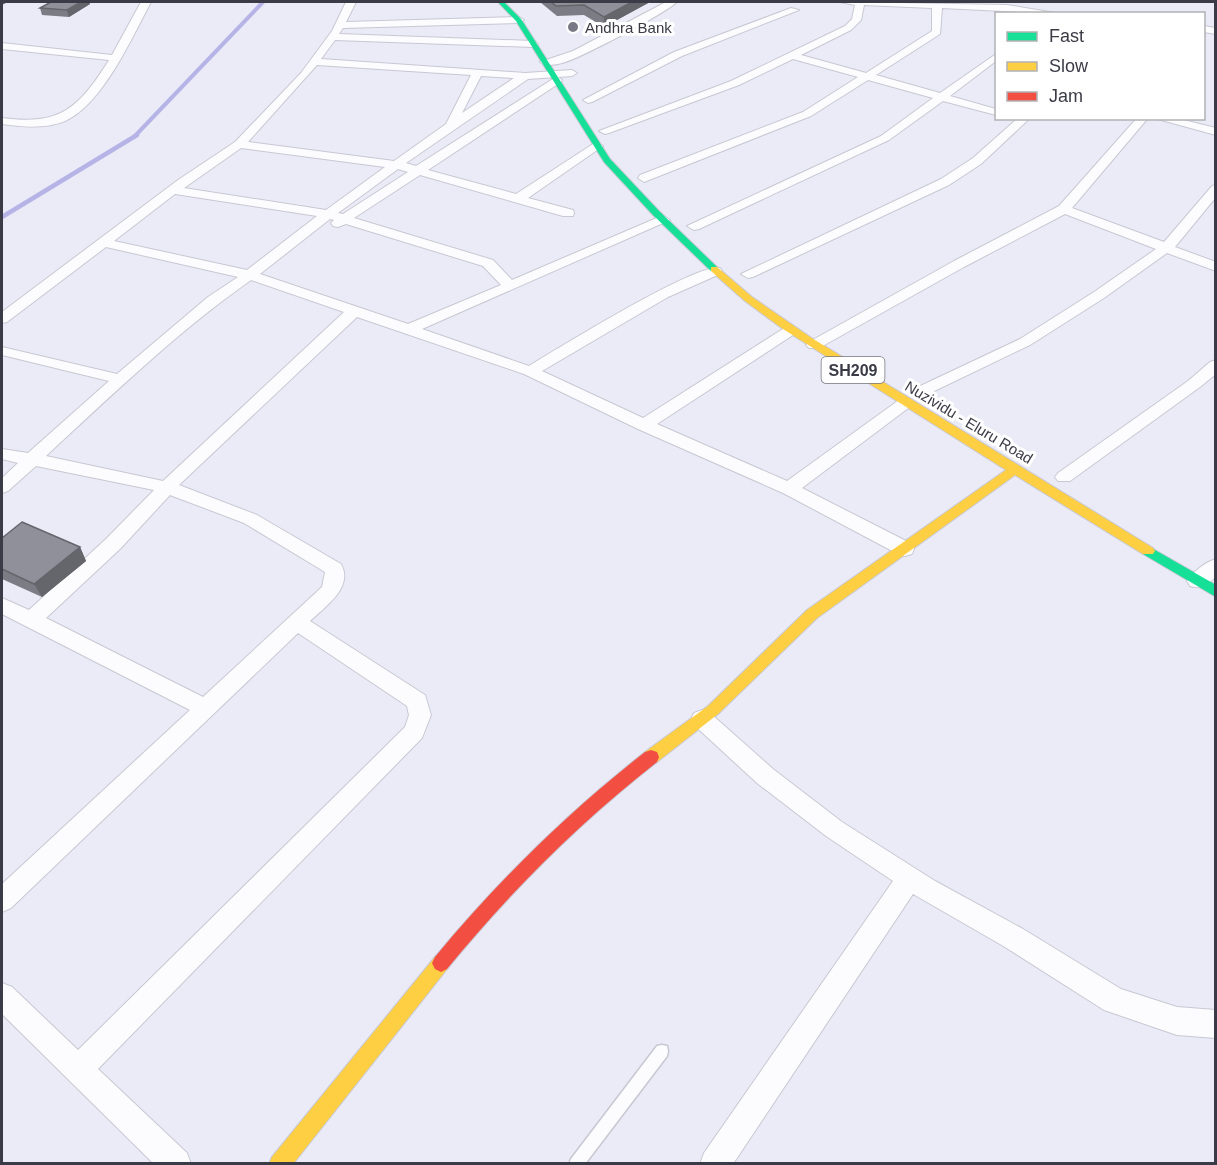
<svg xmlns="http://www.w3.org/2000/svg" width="1217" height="1165" font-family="Helvetica,sans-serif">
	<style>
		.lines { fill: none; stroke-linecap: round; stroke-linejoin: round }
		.stream-far1 { stroke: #b6b4e7; stroke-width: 4 }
		.stream { stroke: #b6b4e7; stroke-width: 4.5 }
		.lane-casing { stroke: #c8c8d3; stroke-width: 3 }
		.street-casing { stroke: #c8c8d3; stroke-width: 2 }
		.fast-casing { stroke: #c8c8d3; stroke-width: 2 }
		.slow-casing { stroke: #c8c8d3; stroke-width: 2 }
		.jam-casing { stroke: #c8c8d3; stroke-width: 2 }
		.lane { fill: #fcfcfe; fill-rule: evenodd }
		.street { fill: #fcfcfe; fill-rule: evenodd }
		.fast { fill: #16e098; fill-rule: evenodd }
		.slow { fill: #ffcf43; fill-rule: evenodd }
		.jam { fill: #f24e42; fill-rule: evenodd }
		.wall { fill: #7c7c84 }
		.shaded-wall { fill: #65656c }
		.building { fill: #90909a; stroke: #65656c; stroke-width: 1.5 }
		.poi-dot { fill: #797985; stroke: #fff; stroke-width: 2 }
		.labels { text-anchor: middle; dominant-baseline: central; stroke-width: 6; stroke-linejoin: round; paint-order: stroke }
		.far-poi-label { font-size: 15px; fill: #3b3b47; stroke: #fff; text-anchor: start }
		.far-street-label { font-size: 15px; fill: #3b3b47; stroke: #fff }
		.shield { fill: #fff; stroke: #76767e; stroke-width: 1.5 }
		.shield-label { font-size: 16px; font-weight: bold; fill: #3b3b47 }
	</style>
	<rect width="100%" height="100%" fill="#ebebf8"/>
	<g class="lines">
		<path class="stream-far1" d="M134,137L263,2"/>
		<path class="stream" d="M2,217L137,135"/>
		<defs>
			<path id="lane" d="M662,1045L667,1046L668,1051L667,1056L585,1164H569L571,1159L657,1046Z"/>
			<path id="street" d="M141,2H151C132,37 103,104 65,121C46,129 22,127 2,124V118C60,126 79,108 109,60L2,49V43L112,55Z
				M346,2H356L346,22L519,17L524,20L519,23L343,28L339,34L533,41L538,44L533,47L335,40L321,59L525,73L572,70L577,73L572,76L558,77L562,80L561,82L428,170L516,194L593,144L597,143L603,146L528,198L573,210L574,213L573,216H563L420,175L354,218L493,260L512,280L659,217L664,216L670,220L422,329L529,366C557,349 697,262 720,268L722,271L720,274L668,297L542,371L643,418L786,327H796L798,330L796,333L657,424L787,481L899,400H911L913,403L911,406L802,488L912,544L914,549L912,554L905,556L898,554L783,493L638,429L524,374L357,317L179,485L257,515L341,564C354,587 325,607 310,621L425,695L431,715L422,738L98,1069L187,1153L191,1164H154L2,1014V983L12,987L78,1050L405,727L409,715L407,706L298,633L11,908L2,912V884L190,710L2,614V598L29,610L106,539L154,490L36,466L8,491L2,493V478L18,463L2,459V449L28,453L109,381L2,355V347L117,374L208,297L238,277L106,247L7,322L2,323V312L178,180L235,142L301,73L332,31ZM317,65L471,75L446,124L394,161L248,142ZM481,76L514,78L462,113ZM556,77L416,166L406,163L528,79ZM241,148L385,167L326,210L184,188ZM398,169L408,172L343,214L338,213ZM175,194L317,216L247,270L114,241ZM330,219L334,220L331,223L333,226L338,227L346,224L483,266L501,285L408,324L260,274ZM251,280L344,312L163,481L46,456C112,395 177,332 251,280ZM170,495L244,523L325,572L322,587L203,697L46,618L120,549Z
				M666,2H677C664,14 579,59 562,63C555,65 546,66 540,62L573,51Z
				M840,2L1007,5L1062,14L942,8L940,34L876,75L940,93L996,54V61L950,96L996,109V115L943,101L889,140L699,229L694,230L687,226L881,136L933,98L868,80L811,116L644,182L638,178L640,175L803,112L858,77L793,59L739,85L609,133L605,134L599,131L731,81L845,26L852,19L855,5ZM864,5L932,8V31L866,73L801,55L851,30L861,20Z
				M791,8L799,10L682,56L592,102L588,103L583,100L674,52Z
				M1204,26L1216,28V34L1204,32Z
				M1018,118H1030L981,164L949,185L753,277L748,278L741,274L941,179L973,158Z
				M1137,118H1148L1072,208L1164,242L1212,186L1216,185V197L1175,247L1216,262V271L1167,253L1104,298L1030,345L928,394H916L914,391L916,388L1020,339L1094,292L1156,249L1065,214L964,267L819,348H809L806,345L809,342L954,261L1059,206Z
				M1154,118H1175L1216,128V135Z
				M1216,360V374L1200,387L1070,481H1058L1055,477L1058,473L1188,381L1210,362Z
				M1216,559V577C1207,584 1201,589 1190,586L1187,581C1193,572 1205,562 1216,559Z
				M702,710L710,713L773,769L842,822L935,881L1023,929L1121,989L1177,1007L1216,1010V1038L1177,1035L1104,1010L1005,947L913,894L733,1164H700L704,1153L893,881L826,836L757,783L694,725L691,719L694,713Z"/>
			<path id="fast" d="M498,2H504L521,19L610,159L659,211L717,267V271H711L653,215L604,162L516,21Z
				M1148,546L1216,585V597L1143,554L1141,551Z"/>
			<path id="slow" d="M711,267H717L752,297L810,337L1153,548L1155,551L1153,554H1143L1015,475L817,618L718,714L657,762L651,764L645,762L643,757L645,752L708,706L807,610L1006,470L783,329L745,301L711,271Z
				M441,954L447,957L450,963L447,969L293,1164H269L272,1157L435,957Z"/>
			<path id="jam" d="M651,750L657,752L659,757L657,762C579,823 510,892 447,969L441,972L435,969L432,963L435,957C498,881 567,813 645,752Z"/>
		</defs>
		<use href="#lane" class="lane-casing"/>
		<use href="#street" class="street-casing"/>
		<use href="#fast" class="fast-casing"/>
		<use href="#slow" class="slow-casing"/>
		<use href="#jam" class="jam-casing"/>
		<use href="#lane" class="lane"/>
		<use href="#street" class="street"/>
		<use href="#fast" class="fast"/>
		<use href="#slow" class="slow"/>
		<use href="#jam" class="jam"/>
	</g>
	<path class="wall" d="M51,2H89L90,4L69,17L42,15L40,8Z
		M540,2H650L604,27L584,15L557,16Z
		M2,538L80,547L86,561L42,597L2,579Z"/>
	<path class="shaded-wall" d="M2,2H8L2,5Z
		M81,2H89L90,4L69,17L67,10Z
		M632,2H650L604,27V17Z
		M80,547L86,561L42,597L34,584Z"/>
	<path class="building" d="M51,2H81L67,10L40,8Z
		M551,2H632L604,17L584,5L556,6Z
		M22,522L80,547L34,584L2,569V538Z"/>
	<circle class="poi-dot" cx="573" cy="27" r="6"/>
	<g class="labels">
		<g class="far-poi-label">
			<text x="585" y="27">Andhra Bank</text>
		</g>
		<g class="far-street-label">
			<text transform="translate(969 422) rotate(31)">Nuzividu - Eluru Road</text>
		</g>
		<rect class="shield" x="821.5" y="357" width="63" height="26" rx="4.5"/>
		<g class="shield-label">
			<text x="853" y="370">SH209</text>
		</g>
	</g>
	<rect width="1217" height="1165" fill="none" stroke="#3b3b47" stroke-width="6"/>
	<rect x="995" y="12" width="210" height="108" fill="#ffffff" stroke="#b1b1b5" stroke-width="1.5"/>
	<rect x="1007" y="32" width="30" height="9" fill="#16e098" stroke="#b1b1b5" stroke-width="1.5"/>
	<text x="1049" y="42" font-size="18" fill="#3b3b47">Fast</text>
	<rect x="1007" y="62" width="30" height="9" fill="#ffcf43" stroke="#b1b1b5" stroke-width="1.5"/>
	<text x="1049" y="72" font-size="18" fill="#3b3b47">Slow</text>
	<rect x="1007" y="92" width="30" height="9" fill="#f24e42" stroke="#b1b1b5" stroke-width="1.5"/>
	<text x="1049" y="102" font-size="18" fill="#3b3b47">Jam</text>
</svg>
